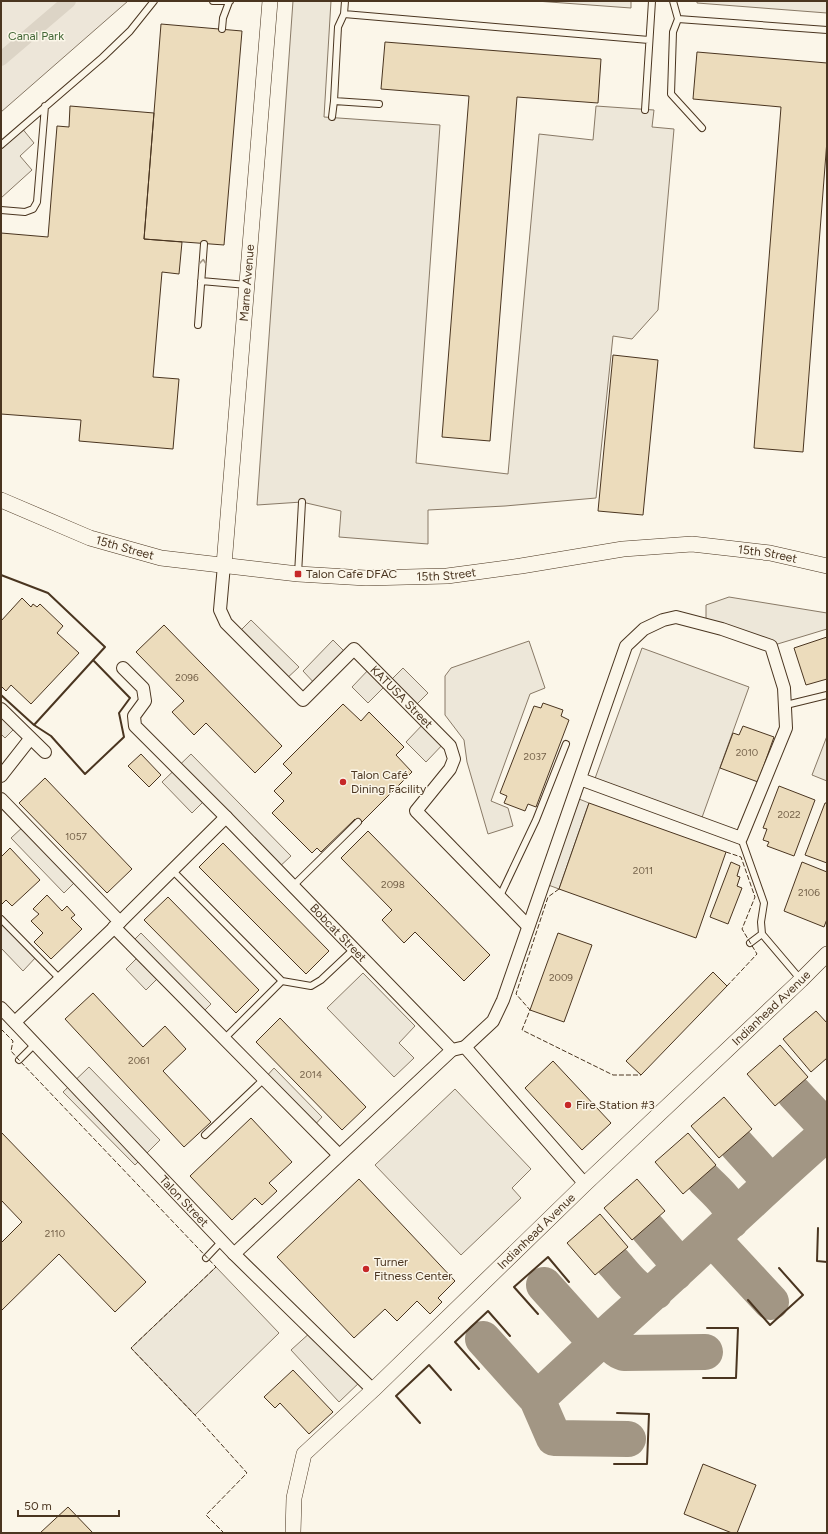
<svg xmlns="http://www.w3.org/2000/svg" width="828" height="1534" font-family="Figtree,sans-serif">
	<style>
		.green { fill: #ede6d9; stroke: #887966 }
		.parking { fill: #ede7d9; stroke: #887966 }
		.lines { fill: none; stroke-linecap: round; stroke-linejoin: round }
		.canal { stroke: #dcd4c6; stroke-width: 14 }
		.taxiway { stroke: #a29684; stroke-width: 36 }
		.building { fill: #ecdcbc; stroke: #4a3520 }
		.service-casing { stroke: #4a3520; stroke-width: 8 }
		.minor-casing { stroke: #4a3520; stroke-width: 14 }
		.tertiary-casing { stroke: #4a3520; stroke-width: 16 }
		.service { stroke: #fbf6e9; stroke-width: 6 }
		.minor { stroke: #fbf6e9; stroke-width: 12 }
		.tertiary { stroke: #fbf6e9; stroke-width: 15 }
		.fence { stroke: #4a3520; stroke-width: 1; stroke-dasharray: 5 2; stroke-linecap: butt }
		.wall { stroke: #4a3520; stroke-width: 2 }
		.oneway { stroke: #a29684 }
		.poi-dot { fill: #c62828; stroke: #fbf6e9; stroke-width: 1.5 }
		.labels { text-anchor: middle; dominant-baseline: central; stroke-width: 3; stroke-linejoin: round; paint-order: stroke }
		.number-label { font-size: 10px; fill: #725f47 }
		.park-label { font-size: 12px; fill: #436837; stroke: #fbf6e9 }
		.street-label { font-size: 12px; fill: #4a3520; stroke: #fbf6e9 }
		.poi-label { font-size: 12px; fill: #4a3520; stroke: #fbf6e9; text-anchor: start }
	</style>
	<rect width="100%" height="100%" fill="#fbf6e9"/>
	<path class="green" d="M1,1H128L1,112Z"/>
	<path class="parking" d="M293,1H331L324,117L440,125L416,463L508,474L539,134L593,140L596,106L654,110L652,127L674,129L658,310L632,339L613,336L596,498L505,506L428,510V544L339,537L341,511L302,502L257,505Z
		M536,1H631V8Z
		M697,1H827V13L697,3Z
		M21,127L34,143L20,156L32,170L1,198V145Z
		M729,597L827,613V629L771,646L706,624V605Z
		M251,620L299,667L284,681L237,634Z
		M333,640L348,655L317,686L303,671Z
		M529,641L545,688L530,694L491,801L508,808L513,826L488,834L467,762L464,740L445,715V676L451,668Z
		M642,648L749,687L700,823L593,784Z
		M371,667L388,683L403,668L428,693L413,708L388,683L368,703L352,687Z
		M1,709L17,726L5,738L1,734Z
		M426,721L446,741L426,762L406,742Z
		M827,736V781L812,775Z
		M191,754L291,856L277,869L207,798L192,813L162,782Z
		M574,797L589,803L559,889L543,883Z
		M25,825L78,879L64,893L11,838Z
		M1,919L37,956L23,971L1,948Z
		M141,933L211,1004L200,1015L161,975L146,990L126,969L141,954L130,944Z
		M363,973L415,1026L399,1043L414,1058L394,1077L327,1008Z
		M89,1067L160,1140L135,1165L63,1092Z
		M274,1068L322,1117L312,1128L264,1079Z
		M455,1089L531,1169L512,1188L521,1198L461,1255L375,1165Z
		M216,1267L279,1333L195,1415L131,1348Z
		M312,1331L362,1380L339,1402L291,1350Z"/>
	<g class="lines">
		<path class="canal" d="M1,59L69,1"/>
		<path class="taxiway" d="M794,1093L823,1124L827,1125
			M737,1145L765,1176L773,1177L778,1176
			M704,1179C713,1189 736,1206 731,1221
			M648,1229L675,1260L677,1268L675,1273
			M704,1246L714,1243L719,1246L771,1302
			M613,1262C623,1272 639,1298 655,1292
			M544,1285L597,1344
			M615,1327L537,1399L554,1438L628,1439
			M483,1339L537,1399
			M705,1352L624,1353C611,1349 610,1338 615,1327C687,1263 755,1196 827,1133"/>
	</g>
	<path class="building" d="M161,24L242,31L224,245L144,239Z
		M385,42L601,59L598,103L517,97L490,441L442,437L469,96L381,89Z
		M697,52L827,63V140L803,452L754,448L781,107L693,99Z
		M70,106L154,113L144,239L182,242L179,274L162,272L153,377L179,379L173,449L79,441L81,420L1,414V233L48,237L57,126L69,127Z
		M613,355L658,360L643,515L598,511Z
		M22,598L31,607L33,604L37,607L40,604L63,626L57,633L79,653L31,704L11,685L6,691L1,686V621Z
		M164,625L282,746L255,773L206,723L194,735L172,712L184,701L136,652Z
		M827,637V679L806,685L794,648Z
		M543,703L563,710L561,716L569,720L536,807L528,804L525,811L504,803L507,796L500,793L534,706L541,708Z
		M343,704L361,721L369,712L404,747L396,755L412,772L360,824L355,819L321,852L317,848L312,853L272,813L284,801L274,791L292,773L283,764Z
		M743,726L774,737L758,782L720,768L733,733L739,735Z
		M141,754L161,775L149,787L128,766Z
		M45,778L132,869L107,893L19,803Z
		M779,786L815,800L794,856L767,846L769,842L763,840L767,829L763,828Z
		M589,803L726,852L696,938L559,889Z
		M825,803H827V863L805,855Z
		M368,831L490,955L464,981L415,932L404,943L382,920L392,910L341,858Z
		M223,843L329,951L306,974L199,867Z
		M10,848L40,880L12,906L6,900L1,905V857Z
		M731,862L740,866L737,876L740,877L737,886L742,888L728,924L710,917Z
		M802,862L827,872V919L824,927L784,911Z
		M47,895L62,911L67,906L75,915L71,918L82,929L51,959L34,942L43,933L31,921L39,914L33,909Z
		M168,897L259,990L236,1013L144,920Z
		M558,933L592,945L564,1022L530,1010Z
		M713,972L727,986L641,1075L626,1061Z
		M93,993L143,1047L165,1026L186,1049L163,1071L211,1122L184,1147L65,1019Z
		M816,1011L827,1023V1058L811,1072L783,1039Z
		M280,1018L366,1107L342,1130L256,1042Z
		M780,1045L808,1077L775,1106L747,1074Z
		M553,1061L611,1123L582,1150L525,1088Z
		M724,1097L752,1129L719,1158L691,1126Z
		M251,1118L292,1162L269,1183L277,1191L262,1205L255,1198L232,1220L190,1176Z
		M1,1132L146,1282L115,1312L59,1254L1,1311V1243L22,1222L1,1200Z
		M688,1133L716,1165L683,1194L655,1162Z
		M359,1179L455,1281L438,1298L442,1302L430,1314L417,1301L397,1321L385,1309L354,1338L277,1257Z
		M637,1179L665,1211L632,1240L604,1208Z
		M600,1214L628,1247L595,1275L567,1243Z
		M293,1370L333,1412L309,1434L280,1403L275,1408L264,1397Z
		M703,1464L756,1485L737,1533H732L684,1514Z
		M68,1507L93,1533H40Z"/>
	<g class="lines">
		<defs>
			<path id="service" d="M213,1H230
				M345,1L344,14L649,40
				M673,1L678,19L827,30
				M344,14L338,27L334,101L379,104
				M678,19L673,32L671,94L702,128
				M222,29L223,18L229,2
				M645,110L652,1
				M332,117L334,101
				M1,145L103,57L130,31L154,1
				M1,210L25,212L33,209L37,202L45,106
				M201,281L247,285
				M198,325L204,244
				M298,574L302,502
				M786,705L827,695
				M741,838L764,903L761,922L762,934L801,980
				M172,870L282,981L224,1039
				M293,886L358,822
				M500,896L536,820L566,744
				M1,919L60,979
				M750,943L762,934
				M282,981L311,986L321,980L354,949
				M19,1060L35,1044
				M205,1135L264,1079
				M206,1258L222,1241"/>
			<g id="minor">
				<path id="s1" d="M224,565L220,610L226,623L303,700L354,649L450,746L454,759L450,769L416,811L528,926"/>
				<path id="s2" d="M123,668L143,688L145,701L134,716L135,726L226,817L452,1050L465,1047L585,1184"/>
				<path d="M1,709L45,752"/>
				<path d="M1,776L30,739"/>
				<path d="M1,799L120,922"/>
				<path d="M114,927L339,1155"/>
				<path id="s3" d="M1,1008L234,1254L373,1390"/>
				<path d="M15,1022L120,922L226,817"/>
				<path d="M465,1047L493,1021L503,1000L626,646L644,629L663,620L676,617L722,629L771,646L784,688L786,728L741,838L580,779"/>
				<path d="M234,1254L452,1050"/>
			</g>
			<g id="tertiary">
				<path id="s4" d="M1,500L90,538L161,558L298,574L366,578L447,576L521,566L623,549L692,544L770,553L827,566"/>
				<path id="s5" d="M224,565L270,1"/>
				<path id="s6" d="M293,1533L294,1498L304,1454L373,1390L585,1184L801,980L827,954"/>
			</g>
		</defs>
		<use href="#service" class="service-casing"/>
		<use href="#minor" class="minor-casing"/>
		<use href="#tertiary" class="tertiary-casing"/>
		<use href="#service" class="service"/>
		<use href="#minor" class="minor"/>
		<use href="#tertiary" class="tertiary"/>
		<path class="fence" d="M726,852L741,857L755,897L742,929L757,954L727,986
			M559,889L548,897L516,994L530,1010L522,1030L613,1075H641
			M1,1029L13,1041L11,1051L19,1060L216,1267L131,1348L195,1415L247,1473L206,1515L224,1533"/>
		<path class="wall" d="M1,575L48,593L105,647L34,725
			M1,695L34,725L51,736L85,774L124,737L119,713L130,698L93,660
			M818,1228L817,1261L827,1262
			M748,1300L770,1325L803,1295L779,1268
			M538,1314L514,1287L548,1257L569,1282
			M479,1369L455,1342L488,1311L510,1336
			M703,1378H736L738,1328H707
			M420,1423L396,1396L429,1365L451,1390
			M614,1464H647L649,1414L617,1413"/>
	</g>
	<defs><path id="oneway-chevron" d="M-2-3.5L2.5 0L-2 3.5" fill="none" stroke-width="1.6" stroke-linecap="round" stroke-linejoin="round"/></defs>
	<use class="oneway" href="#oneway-chevron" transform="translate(203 262) rotate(-85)"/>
	<g class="poi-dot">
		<rect x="294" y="570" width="8" height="8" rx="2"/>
		<circle cx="343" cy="782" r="4"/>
		<circle cx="568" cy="1105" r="4"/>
		<circle cx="366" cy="1269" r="4"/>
	</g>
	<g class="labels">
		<g class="number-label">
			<text x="187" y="677">2096</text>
			<text x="747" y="752">2010</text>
			<text x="535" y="756">2037</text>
			<text x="789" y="814">2022</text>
			<text x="76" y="836">1057</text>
			<text x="643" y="870">2011</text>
			<text x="393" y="884">2098</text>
			<text x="809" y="892">2106</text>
			<text x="561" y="977">2009</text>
			<text x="139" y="1060">2061</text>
			<text x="311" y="1074">2014</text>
			<text x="55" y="1233">2110</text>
		</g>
		<g class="park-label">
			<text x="36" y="36">Canal Park</text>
		</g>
		<g class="street-label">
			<text stroke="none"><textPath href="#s5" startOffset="283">Marne Avenue</textPath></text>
			<text stroke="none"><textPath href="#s4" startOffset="133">15th Street</textPath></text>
			<text stroke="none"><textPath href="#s4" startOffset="781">15th Street</textPath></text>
			<text stroke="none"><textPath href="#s4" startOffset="457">15th Street</textPath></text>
			<text stroke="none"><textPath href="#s1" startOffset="308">KATUSA Street</textPath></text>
			<text stroke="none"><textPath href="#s2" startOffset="360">Bobcat Street</textPath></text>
			<text stroke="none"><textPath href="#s6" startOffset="726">Indianhead Avenue</textPath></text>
			<text stroke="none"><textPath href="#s3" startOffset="266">Talon Street</textPath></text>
			<text stroke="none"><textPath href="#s6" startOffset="402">Indianhead Avenue</textPath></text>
		</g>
		<g class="poi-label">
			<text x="306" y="574">Talon Cafe DFAC</text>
			<text x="351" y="775">Talon Café<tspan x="351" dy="14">Dining Facility</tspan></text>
			<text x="576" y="1105">Fire Station #3</text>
			<text x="374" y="1262">Turner<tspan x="374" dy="14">Fitness Center</tspan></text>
		</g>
	</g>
	<rect width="828" height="1534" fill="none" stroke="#4a3520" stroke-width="4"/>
	<path d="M18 1510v6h101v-6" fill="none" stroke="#4a3520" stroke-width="2"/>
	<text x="24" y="1510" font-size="12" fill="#4a3520" stroke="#fbf6e9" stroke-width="3" paint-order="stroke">50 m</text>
</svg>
